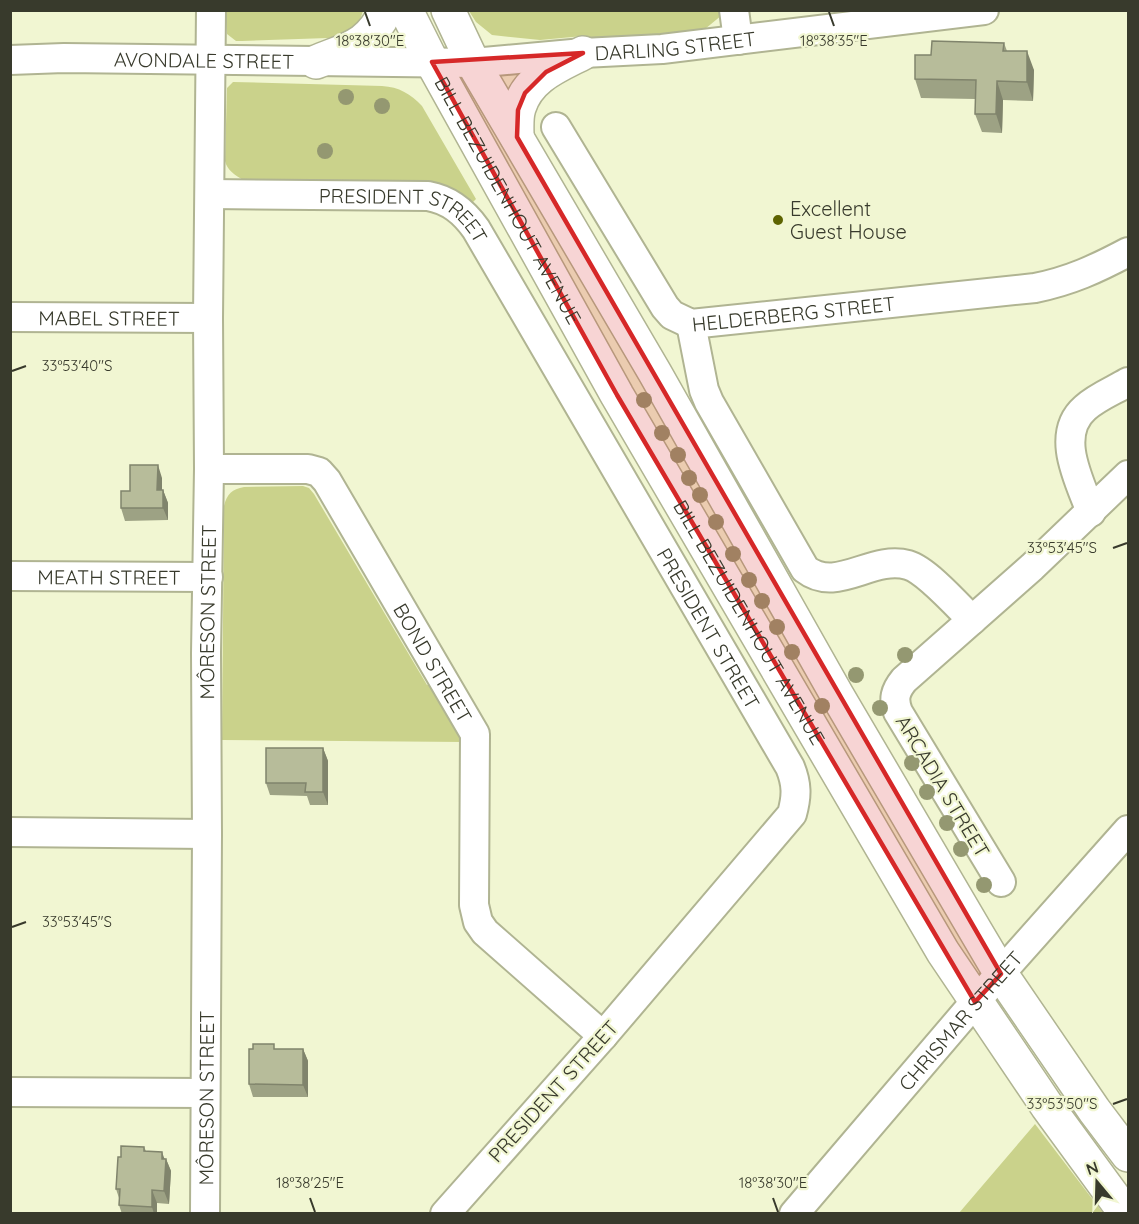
<svg xmlns="http://www.w3.org/2000/svg" width="1139" height="1224" font-family="Quicksand,sans-serif">
	<style>
		.green { fill: #cad28b }
		.lines { fill: none; stroke-linecap: round; stroke-linejoin: round }
		.minor-casing { stroke: #b0b492; stroke-width: 32 }
		.major-casing { stroke: #b0b492; stroke-width: 36 }
		.minor { stroke: #fff; stroke-width: 28 }
		.major { stroke: #fff; stroke-width: 33 }
		.tree { fill: #949871 }
		.wall { fill: #9da284 }
		.shaded-wall { fill: #80846c }
		.building { fill: #b7bc9a; stroke: #80846c; stroke-width: 1.5 }
		.marked { fill: #d62828; fill-opacity: 0.2; stroke: #d62828; stroke-width: 4.5; stroke-linejoin: round }
		.ticks { fill: none; stroke: #383a2c; stroke-width: 2 }
		.poi-dot { fill: #5d6300; stroke: #f1f6d2; stroke-width: 2 }
		.labels { text-anchor: middle; dominant-baseline: central; stroke-width: 4.5; stroke-linejoin: round; paint-order: stroke }
		.street-label { font-size: 20px; fill: #383a2c; stroke: #f1f6d2 }
		.poi-label { font-size: 20px; fill: #383a2c; stroke: #f1f6d2; text-anchor: start }
		.ticks-label { font-size: 15px; text-anchor: middle; fill: #383a2c; stroke: #f1f6d2; stroke-width: 4.5; stroke-linejoin: round; paint-order: stroke }
	</style>
	<rect width="100%" height="100%" fill="#f1f6d2"/>
	<path class="green" d="M721,10L722,15L705,29L585,43L583,36L540,40L492,35L476,22L469,11Z
		M225,11H363L358,26L338,37L328,38L242,41H236L227,34Z
		M233,82L382,86C399,87 411,94 422,106L476,199L471,204L243,180C235,175 227,170 225,161L227,88Z
		M303,486L309,488L314,494L427,685L431,683L464,742L222,740L224,506C227,494 232,489 244,487Z
		M1035,1124L1103,1213H959Z"/>
	<g class="lines">
		<defs>
			<g id="minor">
				<path d="M734,10L738,40"/>
				<path id="s1" d="M10,60L64,58L473,63L583,53L662,49L984,10"/>
				<path id="s2" d="M556,127L665,307L672,315L691,324L1035,288C1070,281 1096,269 1128,252"/>
				<path id="s3" d="M210,194L428,196C450,200 464,212 476,229L790,767C797,784 797,796 792,814L603,1036L445,1214"/>
				<path id="s4" d="M10,317L208,318"/>
				<path d="M691,324L704,390L709,402L805,569C837,594 871,555 908,565C926,570 958,606 972,620"/>
				<path id="s5" d="M209,469H308L319,472L327,481L475,734L474,905L478,922L485,932L603,1036"/>
				<path d="M1091,512C1080,482 1054,435 1085,408C1097,397 1115,390 1128,382"/>
				<path id="s6" d="M10,576L208,577"/>
				<path d="M10,832L207,834"/>
				<path d="M1001,882L898,712C893,699 895,691 904,680L1032,567L1128,475"/>
				<path d="M10,1092L204,1093"/>
				<path id="s7" d="M205,1214L207,834L206,653L209,469L208,318L211,10"/>
				<path id="s8" d="M794,1214L975,1002L1128,830"/>
			</g>
			<g id="major">
				<path id="s9" d="M406,10L432,62L617,395L943,952L1047,1106L1126,1214"/>
				<path d="M448,10L473,63L655,373L837,695L975,930L1001,974L1094,1110L1128,1155"/>
				<path d="M316,62C350,48 369,46 386,10"/>
				<path d="M517,137C517,127 516,117 519,108C528,77 558,66 583,53"/>
			</g>
		</defs>
		<use href="#minor" class="minor-casing"/>
		<use href="#major" class="major-casing"/>
		<use href="#minor" class="minor"/>
		<use href="#major" class="major"/>
	</g>
	<g class="tree">
		<circle cx="346" cy="97" r="8"/>
		<circle cx="382" cy="106" r="8"/>
		<circle cx="325" cy="151" r="8"/>
		<circle cx="644" cy="400" r="8"/>
		<circle cx="662" cy="433" r="8"/>
		<circle cx="678" cy="455" r="8"/>
		<circle cx="689" cy="478" r="8"/>
		<circle cx="700" cy="495" r="8"/>
		<circle cx="716" cy="522" r="8"/>
		<circle cx="733" cy="554" r="8"/>
		<circle cx="749" cy="580" r="8"/>
		<circle cx="762" cy="601" r="8"/>
		<circle cx="777" cy="627" r="8"/>
		<circle cx="792" cy="652" r="8"/>
		<circle cx="905" cy="655" r="8"/>
		<circle cx="856" cy="675" r="8"/>
		<circle cx="822" cy="706" r="8"/>
		<circle cx="880" cy="708" r="8"/>
		<circle cx="912" cy="763" r="8"/>
		<circle cx="927" cy="792" r="8"/>
		<circle cx="947" cy="823" r="8"/>
		<circle cx="961" cy="849" r="8"/>
		<circle cx="984" cy="885" r="8"/>
	</g>
	<path class="wall" d="M1004,43L1007,51L1034,70L1033,101L1003,100L1002,133L982,132L975,114V99L921,98L915,79Z
		M162,478V490H163L168,503V520L125,521L121,508L130,491Z
		M323,748L328,761V805H310L307,796L270,795L266,783Z
		M276,1049H303L308,1061V1097H253L249,1084Z
		M144,1147L146,1151L166,1159L171,1171L169,1204L157,1203V1214H122L119,1205V1198L116,1189L121,1157Z"/>
	<path class="shaded-wall" d="M1027,51L1034,70L1033,101L1027,82Z
		M997,81L1003,100L1002,133L996,114Z
		M158,465L162,478V503L157,490Z
		M163,490L168,503V520L163,508Z
		M323,748L328,761V805L323,792Z
		M303,1049L308,1061V1097L303,1085Z
		M162,1152L166,1163V1159L171,1171L169,1204L164,1191L162,1159Z
		M152,1190L157,1203V1214H154L152,1207Z"/>
	<path class="building" d="M932,41L1004,43L1003,51H1027V82L997,81L996,114H975L976,80L915,79V55H931Z
		M130,465H158L157,490H163V508H121V491H130Z
		M266,748H323V792H305L306,783H266Z
		M253,1044H274V1049H303V1085L249,1084V1049H253Z
		M121,1146L144,1147V1151L162,1152V1159H166L164,1191L152,1190V1207L119,1205L120,1189H116L118,1157H121Z"/>
	<path class="marked" d="M583,53L546,72L525,93L518,110L517,137L1001,974L975,1002L617,395L432,62Z"/>
	<path class="ticks" d="M365,12L370,26M829,12L834,26M12,371L26,366M1113,548L1127,543M12,927L26,922M1113,1104L1127,1099M310,1198L315,1212M773,1198L778,1212"/>
	<circle class="poi-dot" cx="778" cy="220" r="6"/>
	<g class="labels">
		<g class="street-label">
			<text stroke="none"><textPath href="#s1" startOffset="666">DARLING STREET</textPath></text>
			<text stroke="none"><textPath href="#s1" startOffset="194">AVONDALE STREET</textPath></text>
			<text stroke="none"><textPath href="#s9" startOffset="216">BILL BEZUIDENHOUT AVENUE</textPath></text>
			<text stroke="none"><textPath href="#s3" startOffset="200">PRESIDENT STREET</textPath></text>
			<text stroke="none"><textPath href="#s2" startOffset="345">HELDERBERG STREET</textPath></text>
			<text stroke="none"><textPath href="#s4" startOffset="99">MABEL STREET</textPath></text>
			<text stroke="none"><textPath href="#s6" startOffset="99">MEATH STREET</textPath></text>
			<text stroke="none"><textPath href="#s7" startOffset="602">MÔRESON STREET</textPath></text>
			<text stroke="none"><textPath href="#s9" startOffset="702">BILL BEZUIDENHOUT AVENUE</textPath></text>
			<text stroke="none"><textPath href="#s3" startOffset="740">PRESIDENT STREET</textPath></text>
			<text stroke="none"><textPath href="#s5" startOffset="333">BOND STREET</textPath></text>
			<text transform="translate(943 786) rotate(59)">ARCADIA STREET</text>
			<text stroke="none"><textPath href="#s8" startOffset="255">CHRISMAR STREET</textPath></text>
			<text transform="translate(553 1091) rotate(-48)">PRESIDENT STREET</text>
			<text stroke="none"><textPath href="#s7" startOffset="116">MÔRESON STREET</textPath></text>
		</g>
		<g class="poi-label">
			<text x="790" y="208">Excellent<tspan x="790" dy="23">Guest House</tspan></text>
		</g>
	</g>
	<g class="ticks-label">
		<text x="834" y="46">18°38'35"E</text>
		<text x="370" y="46">18°38'30"E</text>
		<text x="77" y="371">33°53'40"S</text>
		<text x="1062" y="553">33°53'45"S</text>
		<text x="77" y="927">33°53'45"S</text>
		<text x="1062" y="1109">33°53'50"S</text>
		<text x="310" y="1188">18°38'25"E</text>
		<text x="773" y="1188">18°38'30"E</text>
	</g>
	<rect width="1139" height="1224" fill="none" stroke="#383a2c" stroke-width="24"/>
	<g transform="translate(1097 1182) rotate(341)" stroke="#f1f6d2" stroke-width="4.5" paint-order="stroke">
	<path d="M0-4.5L10 22L0 15L-10 22Z" fill="#383a2c"/>
	<text y="-9" font-size="16" font-weight="bold" text-anchor="middle" fill="#383a2c">N</text>
	</g>
</svg>
